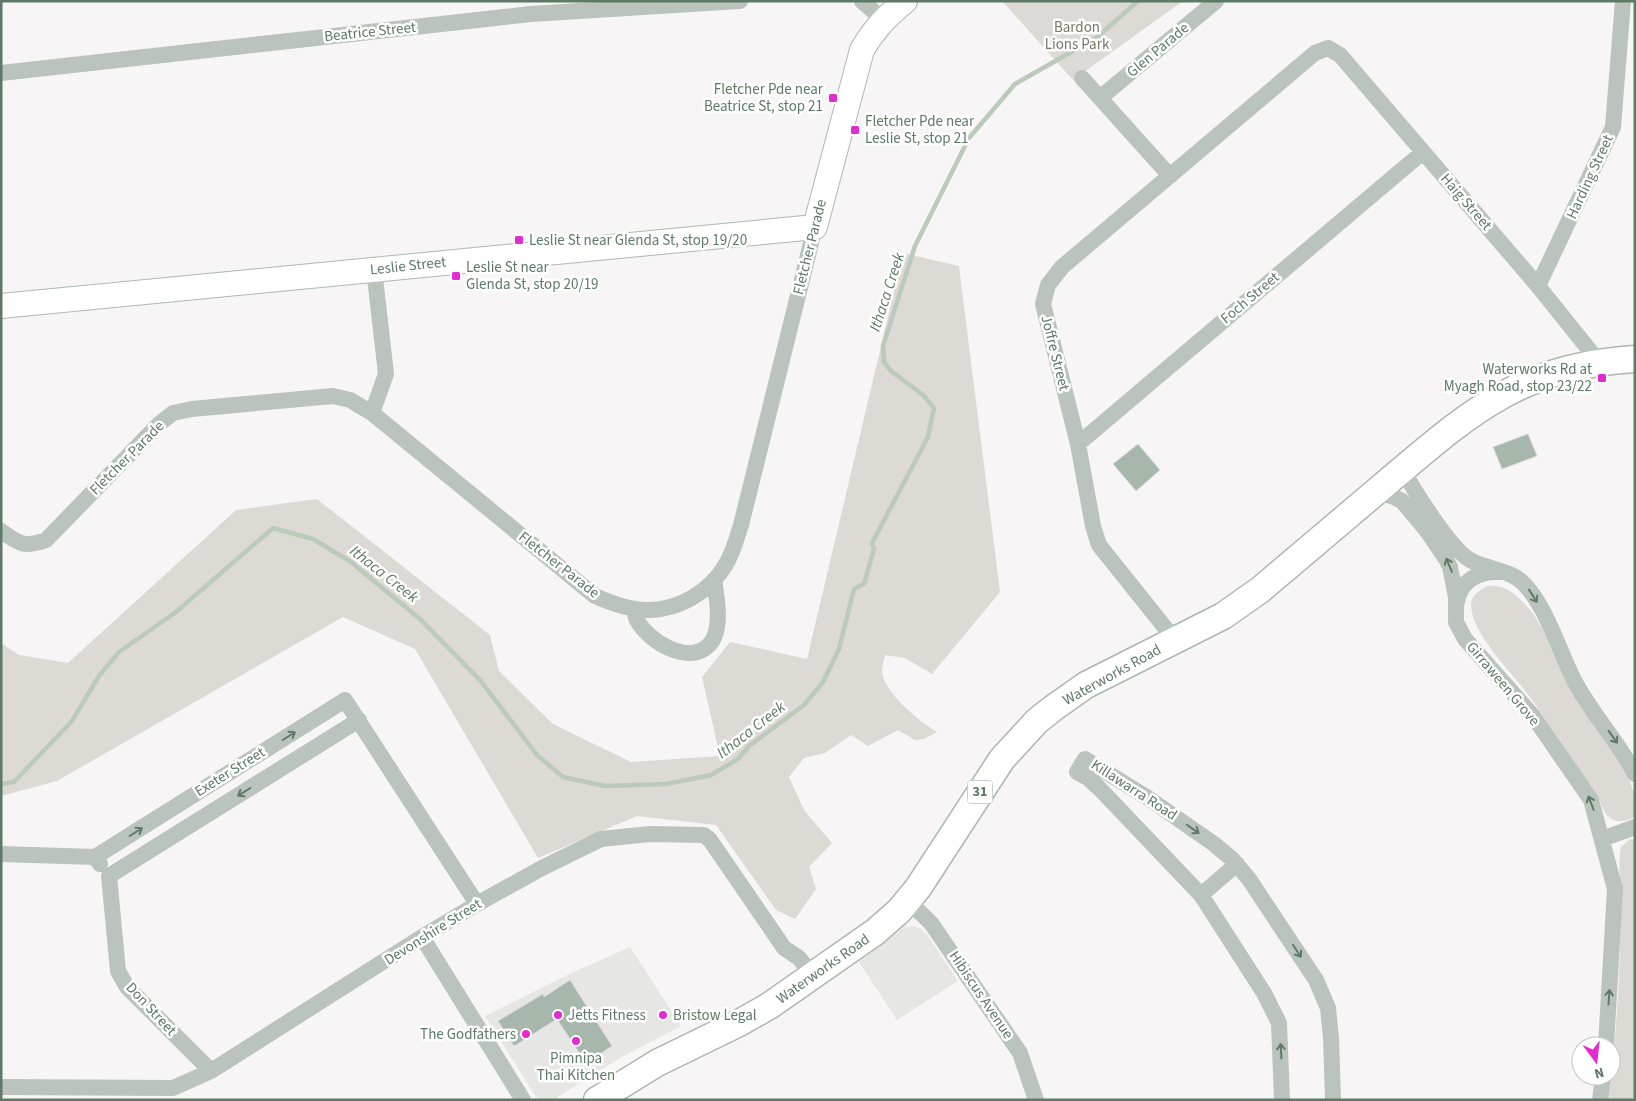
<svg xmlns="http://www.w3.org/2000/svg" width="1636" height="1101" font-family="'Source Sans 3',sans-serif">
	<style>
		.built { fill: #e6e7e5 }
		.green { fill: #ddd9d4 }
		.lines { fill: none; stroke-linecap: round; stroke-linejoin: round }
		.stream { stroke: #bacabb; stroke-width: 4.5 }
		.building { fill: #a8b7ac; stroke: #dad8d8 }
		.secondary-casing { stroke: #adb9b1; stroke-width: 26 }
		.primary-casing { stroke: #acb7b0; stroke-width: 29 }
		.street { stroke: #bac4bd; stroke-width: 16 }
		.secondary { stroke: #fff; stroke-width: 24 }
		.primary { stroke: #fff; stroke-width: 26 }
		.oneway { stroke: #5e7a67 }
		.poi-dot { fill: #e22cd1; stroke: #fff; stroke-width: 2 }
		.labels { text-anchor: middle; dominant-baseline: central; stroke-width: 5; stroke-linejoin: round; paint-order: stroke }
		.shield { fill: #fff; stroke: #8ea295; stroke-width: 1 }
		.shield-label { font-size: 14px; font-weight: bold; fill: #5e7a67 }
		.park-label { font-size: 15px; fill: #7d7566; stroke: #fff }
		.street-label { font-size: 15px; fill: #5e7a67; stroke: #fff }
		.poi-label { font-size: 15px; fill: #5e7a67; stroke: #fff; text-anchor: start }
		.water-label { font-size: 16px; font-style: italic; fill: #5e7b62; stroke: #fff }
	</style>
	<rect width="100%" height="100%" fill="#f8f5f6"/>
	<path class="built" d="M912,926L920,928L928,936L958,981L897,1020L859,962L905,927Z
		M630,947L681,1026L620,1058L553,1100H538L485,1016L569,974Z"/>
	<path class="green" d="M1002,1H1183L1073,80Z
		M903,253L959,266L1000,592L932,674L905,658L885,655C884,660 882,666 882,671C883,692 920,722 937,732L924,739L915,740L898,730L868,746L851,735L825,753L804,758L789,777L804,810L832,843L809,867L816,889L795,919L776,910L716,825L637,816L538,858L415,649L343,617L57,781L1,796V643L19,655L68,663L236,510L317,499L490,635L499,671L553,724L631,762L720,756L702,677L730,642L807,659Z
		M1487,586C1508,583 1522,600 1534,615L1625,766L1635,797L1634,817C1617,827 1605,819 1600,801C1577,767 1555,733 1532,700C1515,675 1472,636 1471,605C1471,595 1480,590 1487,586Z
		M1630,839L1635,840V1100H1607C1618,1037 1619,973 1621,909C1622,888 1617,868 1621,847Z"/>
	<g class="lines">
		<path class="stream" d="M1,784L14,782L72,721L99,676L119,652L176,612L273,528L313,539L351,562L420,619L480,680L537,755L563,777L605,786L666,784L711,775L738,759L749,746L804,705L823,682L839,649L854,589L864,584L874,549L872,543L928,437L934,408L923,395L891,371L884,362L883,346L915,246L969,138L1015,84L1096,38L1138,1"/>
	</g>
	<path class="building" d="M1528,434L1537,456L1502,469L1493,447Z
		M1138,444L1160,470L1136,491L1113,464Z
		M570,980L612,1046L586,1063L557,1019L514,1046L498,1021L543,994L544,997Z"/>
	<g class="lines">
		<defs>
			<path id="secondary" d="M1,306L815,227L862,50C874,29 887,16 905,1"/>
			<path id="primary" d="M597,1100L657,1063L739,1023L769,1006L875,932L899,911L918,888L1002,759L1037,721L1052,709L1086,685L1223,616L1260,590C1301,555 1343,520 1384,485C1468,414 1519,366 1635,359"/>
		</defs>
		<use href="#secondary" class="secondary-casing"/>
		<use href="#primary" class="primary-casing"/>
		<path class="street" d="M862,1L883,20
			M1,73L531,14L740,1
			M1082,78L1170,176
			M1100,98L1216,1
			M1538,286L1613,127L1623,1
			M372,413L386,374L374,269
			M1078,444L1423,152
			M1403,469C1413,490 1451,549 1470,560C1487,570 1511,569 1525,585C1548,610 1559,651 1575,682C1592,714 1618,741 1635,774
			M1374,493L1392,496L1402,501L1427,531L1446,559L1450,567L1456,597V622L1465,639L1533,716L1591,800L1615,889L1606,1046
			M1,531C20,544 23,548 46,540L159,424L173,413L192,409L333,396L350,400L372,413L595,596C611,603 629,610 647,610C683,610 717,587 731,554C735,545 738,534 741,525L815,227
			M1457,602C1460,581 1479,571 1499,572
			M634,609C635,612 635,617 637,620C648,641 688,666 709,645C723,631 717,597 714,580
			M1175,640L1099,545L1093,526L1078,444L1043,304L1048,285L1062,267L1315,53L1328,48L1340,55L1538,286L1599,362
			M1602,839L1635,827
			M1,854L95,857L100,864
			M95,857L345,700L477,904
			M109,876L359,720
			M109,876L118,971L127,987L211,1071
			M1201,895L1237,864
			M908,901L931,923L1020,1053L1036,1100
			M422,937L523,1100
			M1,1087L173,1088L211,1071L422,937L477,904L542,868L601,839L650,834L704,835L710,840L780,942L784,948L799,958L813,976
			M1282,1100L1279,1023L1264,993L1201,895L1100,789L1088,778L1077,772L1085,759L1148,798L1214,844L1232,859L1249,879L1316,980L1328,1008L1331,1038L1333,1100
			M1600,1100L1603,1076"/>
		<use href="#secondary" class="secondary"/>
		<use href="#primary" class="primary"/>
	</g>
	<defs><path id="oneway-shaft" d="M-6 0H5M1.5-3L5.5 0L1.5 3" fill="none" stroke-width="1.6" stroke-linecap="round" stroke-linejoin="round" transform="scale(1.25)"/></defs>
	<g class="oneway">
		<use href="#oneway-shaft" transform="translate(1449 565) rotate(-113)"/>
		<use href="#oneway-shaft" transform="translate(1533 596) rotate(58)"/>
		<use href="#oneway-shaft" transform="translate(289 736) rotate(-32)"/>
		<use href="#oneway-shaft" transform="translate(1613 737) rotate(55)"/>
		<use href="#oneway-shaft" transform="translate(244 792) rotate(148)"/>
		<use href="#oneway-shaft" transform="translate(1591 803) rotate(-111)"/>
		<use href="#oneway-shaft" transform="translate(1193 829) rotate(35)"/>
		<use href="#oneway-shaft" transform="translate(136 832) rotate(-32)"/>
		<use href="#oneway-shaft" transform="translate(1297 951) rotate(57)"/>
		<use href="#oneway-shaft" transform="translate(1609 997) rotate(-86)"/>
		<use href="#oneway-shaft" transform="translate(1281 1051) rotate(-93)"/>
	</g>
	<g class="poi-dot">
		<rect x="828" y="93" width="10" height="10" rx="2.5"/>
		<rect x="850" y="125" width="10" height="10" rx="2.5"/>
		<rect x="514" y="235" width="10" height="10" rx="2.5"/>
		<rect x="451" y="271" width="10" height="10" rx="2.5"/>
		<rect x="1597" y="373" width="10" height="10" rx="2.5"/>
		<circle cx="558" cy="1015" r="5"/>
		<circle cx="663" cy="1015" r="5"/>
		<circle cx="526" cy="1034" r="5"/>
		<circle cx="576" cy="1041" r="5"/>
	</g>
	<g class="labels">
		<rect class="shield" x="967.5" y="780.5" width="25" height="23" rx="4"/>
		<g class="shield-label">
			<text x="980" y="792">31</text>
		</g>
		<g class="park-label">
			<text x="1077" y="27">Bardon<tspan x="1077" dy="17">Lions Park</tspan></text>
		</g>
		<g class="street-label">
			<text transform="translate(370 32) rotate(-6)">Beatrice Street</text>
			<text transform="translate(1158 50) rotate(-40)">Glen Parade</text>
			<text transform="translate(1590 177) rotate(-65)">Harding Street</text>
			<text transform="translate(1466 202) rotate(49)">Haig Street</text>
			<text transform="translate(810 247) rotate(-76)">Fletcher Parade</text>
			<text transform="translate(408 266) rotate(-6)">Leslie Street</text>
			<text transform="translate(1250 298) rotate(-40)">Foch Street</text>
			<text transform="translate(1055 353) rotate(76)">Joffre Street</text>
			<text transform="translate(127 458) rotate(-45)">Fletcher Parade</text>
			<text transform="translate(559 565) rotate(38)">Fletcher Parade</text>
			<text transform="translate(1112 675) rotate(-29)">Waterworks Road</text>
			<text transform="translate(1503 684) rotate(50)">Girraween Grove</text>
			<text transform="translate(230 772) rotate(-32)">Exeter Street</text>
			<text transform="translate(1134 790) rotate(33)">Killawarra Road</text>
			<text transform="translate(433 932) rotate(-32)">Devonshire Street</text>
			<text transform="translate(823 969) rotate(-35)">Waterworks Road</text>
			<text transform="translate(981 995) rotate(56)">Hibiscus Avenue</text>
			<text transform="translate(151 1009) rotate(47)">Don Street</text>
		</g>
		<g class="poi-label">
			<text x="823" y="89" text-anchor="end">Fletcher Pde near<tspan x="823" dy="17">Beatrice St, stop 21</tspan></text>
			<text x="865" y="121">Fletcher Pde near<tspan x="865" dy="17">Leslie St, stop 21</tspan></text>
			<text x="529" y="240">Leslie St near Glenda St, stop 19/20</text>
			<text x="466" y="267">Leslie St near<tspan x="466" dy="17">Glenda St, stop 20/19</tspan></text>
			<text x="1592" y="369" text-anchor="end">Waterworks Rd at<tspan x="1592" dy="17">Myagh Road, stop 23/22</tspan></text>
			<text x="568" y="1015">Jetts Fitness</text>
			<text x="673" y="1015">Bristow Legal</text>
			<text x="516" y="1034" text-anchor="end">The Godfathers</text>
			<text x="576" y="1058" text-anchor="middle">Pimnipa<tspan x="576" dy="17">Thai Kitchen</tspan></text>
		</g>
		<g class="water-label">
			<text transform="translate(887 292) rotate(-72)">Ithaca Creek</text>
			<text transform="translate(384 574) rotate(38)">Ithaca Creek</text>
			<text transform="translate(751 730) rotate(-38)">Ithaca Creek</text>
		</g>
	</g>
	<rect width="1636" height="1101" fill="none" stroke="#5e7a67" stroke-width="5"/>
	<g transform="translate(1596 1061) rotate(165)"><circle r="24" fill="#ffffff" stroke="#bfcac2"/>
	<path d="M0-4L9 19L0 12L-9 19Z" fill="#e22cd1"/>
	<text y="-8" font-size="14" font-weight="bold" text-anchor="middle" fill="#5e7a67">N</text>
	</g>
</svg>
